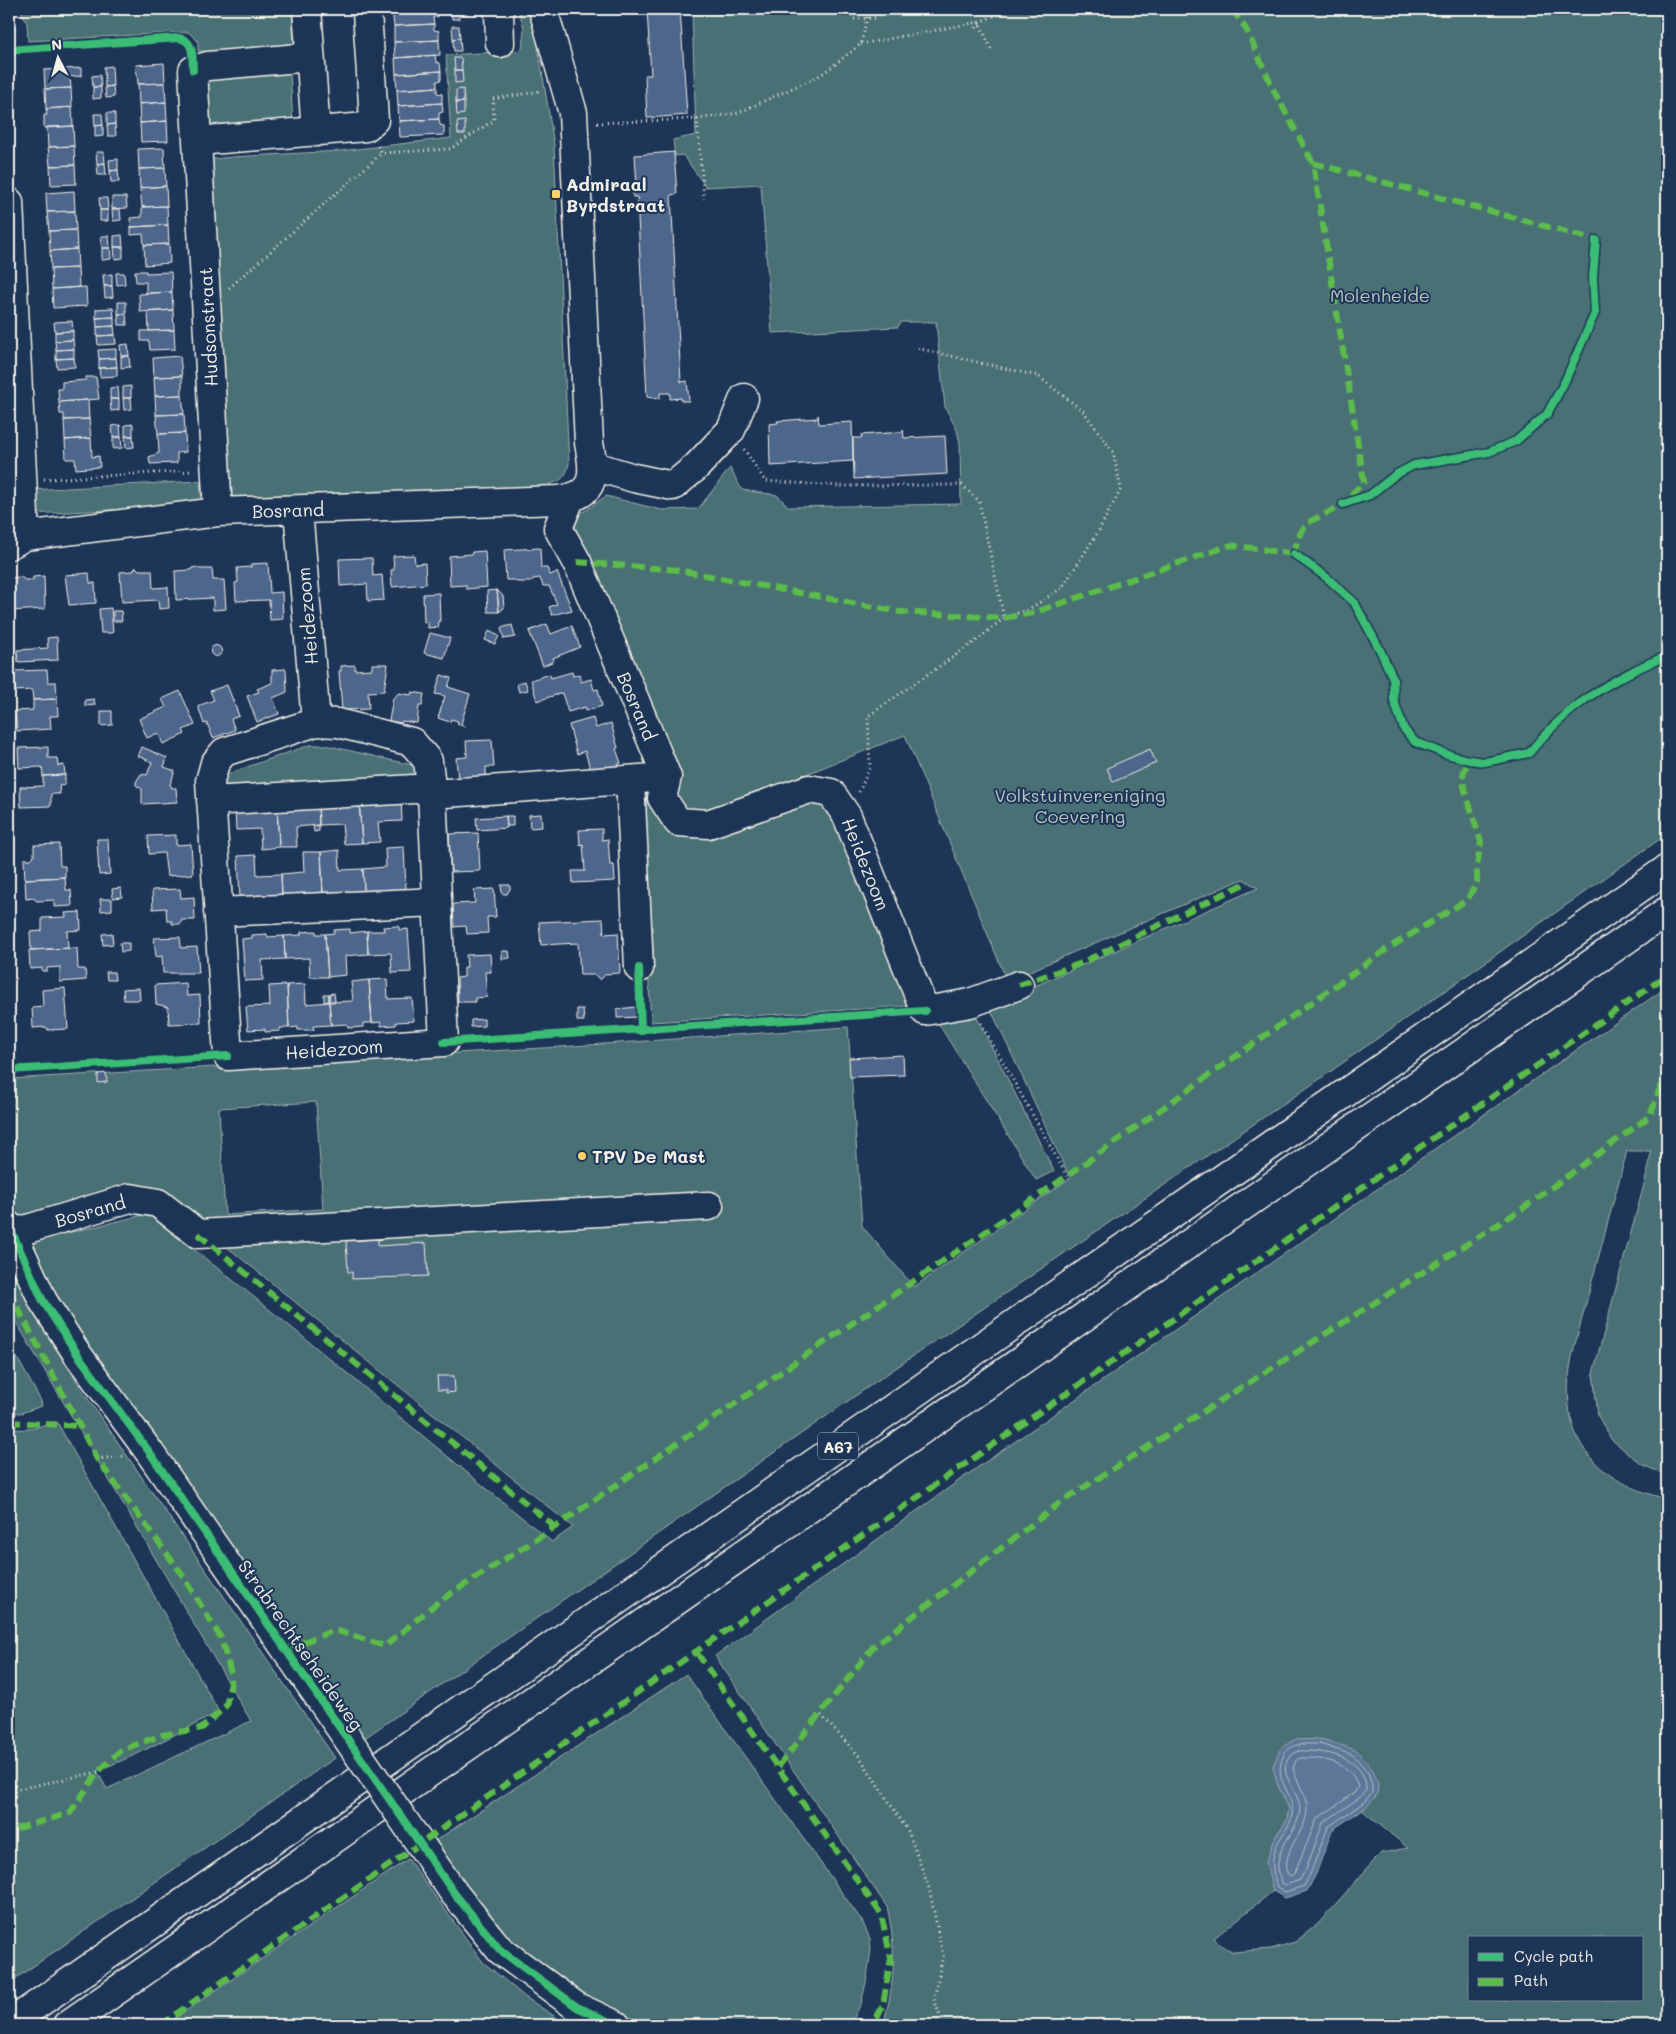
<svg xmlns="http://www.w3.org/2000/svg" width="1676" height="2034" font-family="Mali,sans-serif">
	<style>
		.green { fill: #487074; stroke: #9eb0ae; fill-rule: evenodd }
		.water { fill: #5c7797; stroke: #99a8b7 }
		.lines { fill: none; stroke-linecap: round; stroke-linejoin: round }
		.shore { stroke: #b7c0c8; stroke-width: 1 }
		.building { fill: #4e668c; stroke: #f4f1e8 }
		.minor-casing { stroke: #f4f1e8; stroke-width: 31 }
		.highway-casing { stroke: #f4f1e8; stroke-width: 31 }
		.path { stroke: #f4f1e8; stroke-width: 3; stroke-dasharray: 1 4; stroke-linecap: butt }
		.minor { stroke: #1d3557; stroke-width: 28 }
		.highway { stroke: #1d3557; stroke-width: 28 }
		.minor-bridge-casing { stroke: #f4f1e8; stroke-width: 31; stroke-linecap: butt }
		.minor-bridge { stroke: #1d3557; stroke-width: 28 }
		.quiet { stroke: #5cbc4b; stroke-width: 6; stroke-dasharray: 12 6; stroke-linecap: butt }
		.cycleway-casing { stroke: #1d3557; stroke-width: 11 }
		.cycleway { stroke: #3abd76; stroke-width: 8 }
		.poi-dot { fill: #ffd166; stroke: #1d3557; stroke-width: 2 }
		.labels { text-anchor: middle; dominant-baseline: central; stroke-width: 4; stroke-linejoin: round; paint-order: stroke }
		.shield { fill: #1d3557; stroke: #b4b9bc; stroke-width: 1 }
		.shield-label { font-size: 16px; font-weight: bold; fill: #f4f1e8 }
		.poi-label { font-size: 18px; font-weight: bold; fill: #f4f1e8; stroke: #1d3557; text-anchor: start }
		.park-label { font-size: 18px; fill: #b8c4bf; stroke: #1d3557 }
		.street-label { font-size: 18px; fill: #f4f1e8; stroke: #1d3557 }
	</style>
	<rect width="100%" height="100%" fill="#1d3557"/>
	<filter id="ink" filterUnits="userSpaceOnUse"><feTurbulence type="fractalNoise" baseFrequency=".02" numOctaves="2"/><feDisplacementMap in="SourceGraphic" scale="10" xChannelSelector="R" yChannelSelector="G"/><feConvolveMatrix kernelMatrix="1 2 1 2 8 2 1 2 1" color-interpolation-filters="sRGB"/></filter>
	<g filter="url(#ink)">
		<path class="green" d="M20,9H292L294,47L205,56V51H198V41L188,32L28,41L27,23Z
			M518,9H532L554,145L569,464C565,480 561,480 546,486L238,501L230,498L208,163L214,159L232,157L340,151L451,138L446,55L516,51L522,49L524,28Z
			M692,9H1667V834L1317,1081L881,1378L359,1742L68,1327L33,1254L34,1241L148,1214C286,1319 417,1433 552,1542L573,1527L153,1187L30,1219L19,1217L16,1214L9,1178V1079L560,1047L848,1027L862,1226L914,1287L1070,1178L989,1006L1258,888L1243,879L1007,981L905,735L698,817L681,809L668,789L572,518L576,512L585,511L606,496L661,510L698,509L730,468L742,490L777,495L789,507L961,504L960,443L957,430L945,407L936,323L937,322H901L898,327L772,333L761,184L706,187L683,155L675,156L673,140L696,135ZM316,1102L323,1209L225,1215L219,1108Z
			M290,72L293,125L209,131L202,79Z
			M200,481L202,505L31,514L30,490Z
			M310,745H325L416,766L420,775L224,790L222,778L227,774Z
			M806,793L828,802L912,1006L651,1022L648,965L654,964L643,797L651,796L673,828Z
			M1667,987V1476L1641,1464L1611,1439L1598,1416L1593,1373L1649,1166L1651,1151H1627L1574,1348C1554,1430 1586,1479 1667,1499V2025H883C895,1983 897,1950 887,1907L715,1656L964,1477ZM1277,1783L1366,1807L1362,1810L1408,1848L1381,1853L1318,1924L1295,1942L1271,1949L1233,1952L1218,1943L1214,1938L1273,1891L1276,1836L1287,1820L1289,1808ZM1470,1938H1642V2000H1470Z
			M974,1012L1054,1171L1036,1180L938,1023Z
			M9,1256L36,1314L84,1393L335,1758L9,1983V1428C18,1430 28,1430 38,1427C44,1425 50,1421 57,1422L219,1712L137,1754L97,1771L107,1789L251,1721L9,1310Z
			M9,1343L41,1401L42,1406L21,1413L9,1412Z
			M686,1674L862,1921L870,1939L871,1950L867,1978L861,2004L850,2025H653L629,2017L569,1986L519,1954L432,1843Z
			M408,1859L483,1962L525,1997L568,2025H165Z"/>
		<path class="water" d="M1321,1739L1356,1750L1373,1770L1378,1784L1377,1795L1366,1807L1332,1830L1316,1874L1307,1891L1285,1898L1273,1891L1266,1862L1276,1836L1287,1820L1289,1808L1277,1783L1273,1766L1281,1748L1294,1740Z"/>
		<g class="lines">
			<path class="shore" d="M1320,1744L1353,1755L1368,1772L1372,1785V1793L1363,1803L1328,1827L1311,1872L1304,1886L1285,1892L1277,1887C1271,1867 1270,1854 1282,1836C1286,1829 1291,1823 1292,1815C1296,1793 1272,1782 1283,1757C1289,1742 1306,1744 1320,1744Z
				M1298,1751C1323,1750 1367,1756 1366,1790L1359,1798L1323,1823L1306,1869L1300,1880L1286,1885L1282,1883C1281,1877 1277,1870 1278,1864C1279,1843 1299,1830 1300,1809C1300,1789 1268,1767 1298,1751Z
				M1300,1758C1323,1758 1351,1761 1358,1787L1354,1793L1317,1819L1294,1874L1290,1876L1288,1874C1280,1850 1307,1833 1307,1809C1307,1795 1296,1781 1293,1768L1296,1761Z"/>
		</g>
		<path class="building" d="M402,9H438V17H433L434,24L394,26L392,10Z
			M451,9H458L459,19H452Z
			M647,9H680L687,115L647,118L645,75H651Z
			M434,24V30L439,31V40L394,42V26Z
			M452,26H459L460,38L453,39Z
			M460,38L461,51H454L453,39Z
			M439,40L440,55L395,58L394,42Z
			M435,55L436,62L440,63L441,71L396,74L395,58Z
			M454,58H461L462,70H455Z
			M164,63L165,83L138,84L136,65Z
			M112,66L113,86L105,87L104,67Z
			M81,68V76L70,77L71,88L45,89L44,70Z
			M455,70H462L463,82L455,83Z
			M441,71V80L437,81V87L397,90L396,74Z
			M100,75L101,87H93L92,76Z
			M165,83L166,102L139,104L138,84Z
			M113,86L114,97L106,98L105,87Z
			M93,87H101V98L93,99Z
			M437,87V93L442,94V103L398,106L397,90Z
			M71,88L72,107L46,109L45,89Z
			M463,89L464,102H456V90Z
			M166,102L167,121L140,123L139,104Z
			M456,102H464V114L457,115Z
			M442,103L443,112L439,113V119L399,121L398,106Z
			M72,107L73,126L44,128V115H47L46,109Z
			M107,113H115V124L107,125Z
			M94,114H102L103,125L95,126Z
			M439,119L440,125L444,126V135L400,137L399,121Z
			M167,121L168,141L141,142L140,123Z
			M465,121V134H458L457,122Z
			M115,124L116,136H108L107,125Z
			M103,125V136L95,137V126Z
			M73,126L74,146L48,147L47,127Z
			M74,146L75,165L50,166L48,147Z
			M164,148L165,168L139,169L138,149Z
			M96,152H104L105,163L97,164Z
			M674,152L677,194L671,195L681,382L687,381L689,401H681V398L670,399V393H660V399L647,397L637,197H633V188L637,187L635,155Z
			M118,159V170L110,171L109,160Z
			M105,163L106,175H98L97,164Z
			M75,165L76,184L51,185L50,166Z
			M165,168L166,186L140,188L139,169Z
			M118,170L119,182H111L110,171Z
			M166,186L167,206L142,207L140,188Z
			M74,191L75,211L47,212L46,193Z
			M112,197H126L127,208L112,209Z
			M99,198H107L108,210H100Z
			M167,206L168,225L131,227L130,218L142,217V207Z
			M112,209H120L121,220L113,221Z
			M100,210H108V221H100Z
			M75,211L76,230L49,231L47,212Z
			M168,225L169,244L144,245L143,234L131,235V227Z
			M76,230L77,249L50,251L49,231Z
			M122,235L123,247H114V236Z
			M101,236H109L110,248H102Z
			M169,244L170,263L145,265L144,245Z
			M114,247H123V258L115,259Z
			M102,248H110L111,259L102,260Z
			M77,249L78,268L51,269L50,251Z
			M78,268L79,287L52,289L51,269Z
			M135,271H146V273L171,272L172,292L146,293V282H136Z
			M116,273H124L125,284L117,285Z
			M112,274V286H104L103,275Z
			M104,286H112L113,297L105,298Z
			M86,287L87,306L53,308L52,289Z
			M172,292L173,310L140,312L139,294Z
			M118,302H126V314H118Z
			M113,308L114,317L96,318V309Z
			M173,310L174,330L149,331L148,312Z
			M118,314H126L127,325H119Z
			M114,317V326L97,327L96,318Z
			M72,321L73,331L55,332L54,322Z
			M114,326L115,335L97,336V327Z
			M174,330L175,349L150,350L149,341H141V331Z
			M73,331V340L55,341V332Z
			M115,335L116,344L98,345L97,336Z
			M73,340L74,349L56,350L55,341Z
			M128,344L129,356H121L120,345Z
			M74,349V358L56,359V350Z
			M116,349V358L99,359L98,350Z
			M121,356H129L130,367L121,368Z
			M180,356L182,376L154,377L153,358Z
			M74,358L75,367L57,368L56,359Z
			M116,358L117,367L99,368V359Z
			M117,367V376L100,377L99,368Z
			M182,376V395L155,396L154,377Z
			M86,377H96L99,399L59,402L58,389H62V382L86,380Z
			M131,386V398H123V387Z
			M118,387L119,399H110V388Z
			M182,395L184,414L156,415L155,396Z
			M123,398H131L132,409L124,410Z
			M110,399H119V410L111,411Z
			M88,400L89,419L64,420V414H60L59,402Z
			M184,414L185,433L158,434L156,415Z
			M818,415L819,424L852,422L853,461L770,466L769,424L778,423L777,421L818,418Z
			M89,419L91,438L65,440L64,420Z
			M133,424V436H125V425Z
			M120,425L121,437H113L112,426Z
			M903,429L904,438L945,436L947,474L854,479L853,438H862L861,435L902,432Z
			M185,433L186,452L177,453V463L150,464L149,457L159,453L158,434Z
			M125,436H133L134,447L126,448Z
			M113,437H121L122,448L113,449Z
			M91,438L92,457L99,456L100,467L76,469L75,459H66L65,440Z
			M540,548L541,568H547L550,575L557,572L572,610L552,615L549,607L557,604L549,586H543L540,578L533,579L531,582H517L514,580H506L504,550Z
			M485,551L487,587L466,589V585L450,586L449,556L472,554V552Z
			M414,555L415,564L425,563L426,584L392,587L391,570H394L393,556Z
			M372,558L373,576L382,575L384,600L368,601L367,584L340,586L339,559Z
			M268,563L270,593L282,592L283,619L270,620L269,600L236,601L235,583L238,582L237,568L251,567V564Z
			M136,567L139,570H152L153,588L168,587L169,608L159,609L158,600L122,602L120,572L133,571Z
			M197,567L199,569H212L213,580H224L226,609L213,610V598L176,600L175,571L191,570L192,568Z
			M89,573L90,583H95L96,603L69,605L65,575Z
			M44,576L45,609L10,611L9,578L21,577L25,580H33V577Z
			M497,590L499,612H488L487,591Z
			M497,590L503,596L504,608L499,612Z
			M439,593L440,621H438L439,627L428,628V622H424L423,594Z
			M111,608L113,633H101L99,609Z
			M113,611H121L122,621H113Z
			M547,624L551,634L572,626L580,647L553,658L554,661L543,666L529,631Z
			M512,625L515,637L504,639L501,628Z
			M489,631L499,636L495,644L485,640Z
			M430,633L450,638L444,658L424,653Z
			M57,637L58,660L18,662L17,650L48,648L47,638Z
			M210.5 651a5.5 5.5 0 1 1 11 0a5.5 5.5 0 1 1-11 0Z
			M372,664H388L384,691L368,692L369,709L342,710L339,671H341V666L355,665V670L372,669Z
			M286,669L287,692L273,698L279,714L257,722L247,696L259,692L257,689L272,683V670Z
			M47,670L48,682H56L57,699L33,700L32,690L14,691L13,671Z
			M572,672L573,676L579,674L581,682L591,679L594,690L598,689L602,706L586,711L585,707L568,712L562,693L537,701L531,680L550,674L551,678Z
			M441,675L451,678L448,687L470,694L461,724L466,727L457,724L458,721L451,719L450,722L438,718L445,696L435,694Z
			M525,681L528,690L519,692L517,684Z
			M227,685L239,716L231,719L235,730L213,738L207,723L204,724L198,706L214,700L210,691Z
			M180,691L195,725L183,730L185,734L163,744L158,733L147,738L139,719L166,707L162,699Z
			M412,692L424,694L422,706H419L417,723L402,721L401,723L389,721L393,698L399,693L411,695Z
			M57,699L58,716H50L51,729L17,731L15,711L33,710V700Z
			M94,699L95,705L85,706V700Z
			M101,711H112V725L101,726Z
			M593,718L596,728L611,723L618,748L616,749L621,763L618,764V766L591,772L585,751L577,754L569,725Z
			M492,740L494,767H486V778L458,779L456,758L467,757L466,741Z
			M48,747V758H57L58,766L64,765L65,775L43,776L42,767L19,768L18,748Z
			M142,747L167,758L164,767L175,771L170,784L172,788H176L177,802L142,804V789L136,785V782L141,774L147,775L152,762L138,756Z
			M1150,749L1156,763L1113,782L1107,768Z
			M65,775V785L59,786L60,794H51V806L21,807L20,787L43,786V776Z
			M401,798L402,821L378,822L380,842L362,843L359,800Z
			M359,800L362,843L344,844L342,824L319,825L318,803Z
			M318,803L319,825L296,827L297,847H279L277,805Z
			M277,805L279,847L261,849L260,829L236,830L235,807Z
			M541,814L542,827L530,828L529,815Z
			M506,816L507,828L477,830L476,818Z
			M506,816H513V826H507Z
			M319,825V831L314,832L313,826Z
			M602,829V840L608,839L610,865H614L615,881L573,883L572,871H585L583,844L580,845L579,830Z
			M478,833L480,871L451,872L449,834Z
			M176,835V845L191,844L193,874L167,876L164,853L149,854L148,836Z
			M97,839H108L110,874L99,875Z
			M59,844L60,866H65V877L25,879L24,859H31L34,856V845Z
			M404,847L406,889L397,890V893L381,894V891L364,892L363,869L386,867L385,848Z
			M339,850L340,870L363,869L364,892L323,894L321,852Z
			M303,852H321L323,894L282,896L281,874L304,872Z
			M256,855L257,875L281,874L282,896L240,899L238,856Z
			M65,877L66,890H71L72,906L54,907V900L37,901L33,898L26,899L25,879Z
			M501,885H510V889L507,894H502Z
			M121,888L122,897L113,898L112,889Z
			M180,889L181,898L194,897L195,920H181V924H172V921H167L166,908L153,909L152,890Z
			M494,889L496,917H487L488,933L467,934L466,926L454,927L453,904L475,903L474,890Z
			M100,899H112V910L101,911Z
			M80,912L81,930L67,931L68,948L31,950L30,932L42,931V918L66,917L65,913Z
			M603,919L604,934L618,933L620,973L606,974L600,980L595,975H580L578,943L541,945L539,922Z
			M399,926V930L408,929L411,972L392,973L391,953L368,954L367,931H384L383,927Z
			M350,929V933L367,931L368,954L345,956L346,975L328,977L325,934L334,933V930Z
			M316,931V934H325L328,977H310L309,958L285,959L284,936L301,935V932Z
			M112,933L113,944L103,945L102,934Z
			M267,934V937L284,936L285,959L262,960L263,980L245,981L242,939L252,938V935Z
			M180,937L181,948L197,947L199,973H163L162,956L156,957L154,938Z
			M120,943H129V951L121,952Z
			M77,948L78,969H85L86,980L60,982V967L47,968V971H42V968L30,969L29,950Z
			M502,951H509L510,958L502,959Z
			M490,954L491,972H485L487,997L475,998V1002H458L457,978L464,977V967H467L466,955Z
			M106,972H114L115,980H107Z
			M387,979L388,999L412,998L414,1021L396,1022V1025L381,1026V1022L372,1023L369,980Z
			M369,980L372,1023H363V1027L348,1028L347,1024L331,1025L329,1002L353,1001L351,982Z
			M186,983L187,996L200,995L201,1023L169,1024L168,1007L156,1004L155,985Z
			M305,984L306,1004L329,1002L331,1025L313,1026L314,1030H298V1027L289,1028L287,985Z
			M287,985L289,1028H280V1031L265,1032V1029L248,1030L246,1007L270,1006L269,986Z
			M65,988L68,1029L48,1030L46,1027L33,1028L32,1007L43,1006L42,990Z
			M139,988L140,1000H124L123,989Z
			M334,993L335,1001H329V994Z
			M324,994H329V1001L324,1002Z
			M637,1007L638,1017L617,1018V1009Z
			M577,1009H583L584,1021H577Z
			M484,1019V1026L471,1027V1020Z
			M903,1055L904,1075L850,1077L849,1058Z
			M106,1073L107,1082L98,1083V1074Z
			M382,1239L378,1240V1246L426,1243L428,1276L352,1279V1272H348L346,1241Z
			M437,1376H454L455,1392L446,1393V1390H438Z"/>
		<g class="lines">
			<defs>
				<path id="minor" d="M307,9L316,132
					M499,9L500,43
					M198,141L366,127L374,120L367,12
					M9,202L25,536
					M594,466L634,478L673,486L696,467L731,430L744,398
					M570,499L558,528L577,562L667,777
					M298,510L316,722
					M218,512L193,70L208,66L310,57
					M9,545L25,536L218,512L558,500C597,496 595,474 589,443L573,113L543,9
					M316,722L338,723L412,742L428,761L432,794L444,1042L228,1056L210,781L215,763L224,752Z
					M630,780L639,968
					M432,794L667,777L662,798L678,822L708,824L809,789L831,793L847,816L925,1011L970,1003L1019,985
					M211,801L431,788
					M218,912L437,902
					M9,1226L43,1301L78,1355L150,1453L298,1667
					M11,1234L130,1198L158,1203L198,1234L709,1206
					M454,1893L500,1950L577,2007L616,2025"/>
				<path id="highway" d="M9,2024L1667,869
					M67,2025L1667,911"/>
			</defs>
			<use href="#minor" class="minor-casing"/>
			<use href="#highway" class="highway-casing"/>
			<path class="path" d="M854,19L876,18
				M976,28L979,22L991,49
				M9,29L11,25L9,9
				M861,44L979,22L1011,9
				M697,119L704,199
				M597,123L697,119L738,113L821,75L861,44L867,18V9
				M378,146L382,153L450,149L494,120L493,99L542,91
				M229,288L382,153
				M744,449L765,481L839,486L962,485L979,501L1004,618
				M44,479L192,471
				M859,792L870,767L868,716L976,641L1004,618L1029,609L1062,588L1098,532L1121,489L1113,452L1084,412L1038,376L916,348
				M981,1023L1067,1176
				M97,1459L124,1456
				M821,1715L859,1756L908,1831L929,1888L943,1956L934,1999L943,2025
				M9,1791L98,1772"/>
			<use href="#minor" class="minor"/>
			<use href="#highway" class="highway"/>
			<defs>
				<path id="minor-bridge" d="M298,1667L454,1893"/>
			</defs>
			<use href="#minor-bridge" class="minor-bridge-casing"/>
			<use href="#minor-bridge" class="minor-bridge"/>
			<path class="quiet" d="M1232,9L1246,29L1274,91L1313,163L1364,482L1346,500
				M1313,163L1596,240V244
				M1294,554L1298,537L1307,523L1347,503
				M577,562L678,570L900,612L1004,618L1033,613L1231,545L1294,554L1297,557
				M1019,985L1079,964L1246,883
				M198,1234L555,1527
				M9,1291L97,1459L179,1570L221,1638L232,1677L226,1706L202,1728L162,1735L121,1750L98,1772L70,1813L9,1831
				M9,1422L79,1426
				M286,1649L335,1630L385,1646L438,1602L555,1527L1067,1176L1387,949L1467,900L1477,882V866L1481,842L1464,787L1463,774L1469,760
				M697,1653L881,1914L891,1958L883,2005L873,2025
				M778,1767L873,1647L1061,1502L1522,1209L1650,1116L1667,1068
				M160,2025L1667,975"/>
			<defs>
				<path id="cycleway" d="M9,50L179,38C195,41 192,57 193,70
					M1343,504L1370,495L1395,475L1414,465L1489,452L1516,441L1547,414L1564,383L1595,313L1593,278L1596,240
					M1294,554L1326,577L1354,602L1379,648L1393,678L1394,701L1404,729L1415,742L1446,754L1469,760L1485,762L1529,753C1560,715 1591,692 1635,670C1646,665 1656,659 1667,657
					M639,968L641,1031
					M444,1042L925,1011
					M9,1070L228,1056
					M9,1226L43,1301L78,1355L150,1453L454,1893L500,1950L577,2007L616,2025"/>
			</defs>
			<use href="#cycleway" class="cycleway-casing"/>
			<use href="#cycleway" class="cycleway"/>
		</g>
	</g>
	<g class="poi-dot">
		<rect x="551" y="189" width="10" height="10" rx="2.5"/>
		<circle cx="582" cy="1156" r="5"/>
	</g>
	<g class="labels">
		<rect class="shield" x="818" y="1432.5" width="40" height="27" rx="4"/>
		<g class="shield-label">
			<text x="838" y="1446">A67</text>
		</g>
		<g class="poi-label">
			<text x="566" y="184">Admiraal<tspan x="566" dy="21">Byrdstraat</tspan></text>
			<text x="592" y="1156">TPV De Mast</text>
		</g>
		<g class="park-label">
			<text x="1380" y="295">Molenheide</text>
			<text x="1080" y="795">Volkstuinvereniging<tspan x="1080" dy="21">Coevering</tspan></text>
		</g>
		<g class="street-label">
			<text transform="translate(208 327) rotate(-93)">Hudsonstraat</text>
			<text transform="translate(288 510) rotate(-2)">Bosrand</text>
			<text transform="translate(307 616) rotate(-95)">Heidezoom</text>
			<text transform="translate(637 706) rotate(67)">Bosrand</text>
			<text transform="translate(866 864) rotate(68)">Heidezoom</text>
			<text transform="translate(334 1049) rotate(-4)">Heidezoom</text>
			<text transform="translate(90 1211) rotate(-16)">Bosrand</text>
			<text transform="translate(301 1645) rotate(55)">Strabrechtseheideweg</text>
		</g>
	</g>
	<rect width="1676" height="2034" fill="none" stroke="#1d3557" stroke-width="30"/>
	<rect x="15" y="15" width="1646" height="2004" fill="none" stroke="#f4f1e8" stroke-width="2" filter="url(#ink)"/>
	<rect x="1468" y="1936" width="175" height="65" fill="#1d3557" stroke="#738091"/>
	<rect x="1478" y="1953" width="25" height="8" fill="#3abd76" stroke="#738091"/>
	<text x="1514" y="1962" font-size="15" fill="#f4f1e8">Cycle path</text>
	<rect x="1478" y="1978" width="25" height="8" fill="#5cbc4b" stroke="#738091"/>
	<text x="1514" y="1986" font-size="15" fill="#f4f1e8">Path</text>
	<g transform="translate(58 58) rotate(354)" stroke="#1d3557" stroke-width="4" paint-order="stroke">
	<path d="M0-4L9 19L0 12L-9 19Z" fill="#f4f1e8"/>
	<text y="-8" font-size="14" font-weight="bold" text-anchor="middle" fill="#f4f1e8">N</text>
	</g>
</svg>
